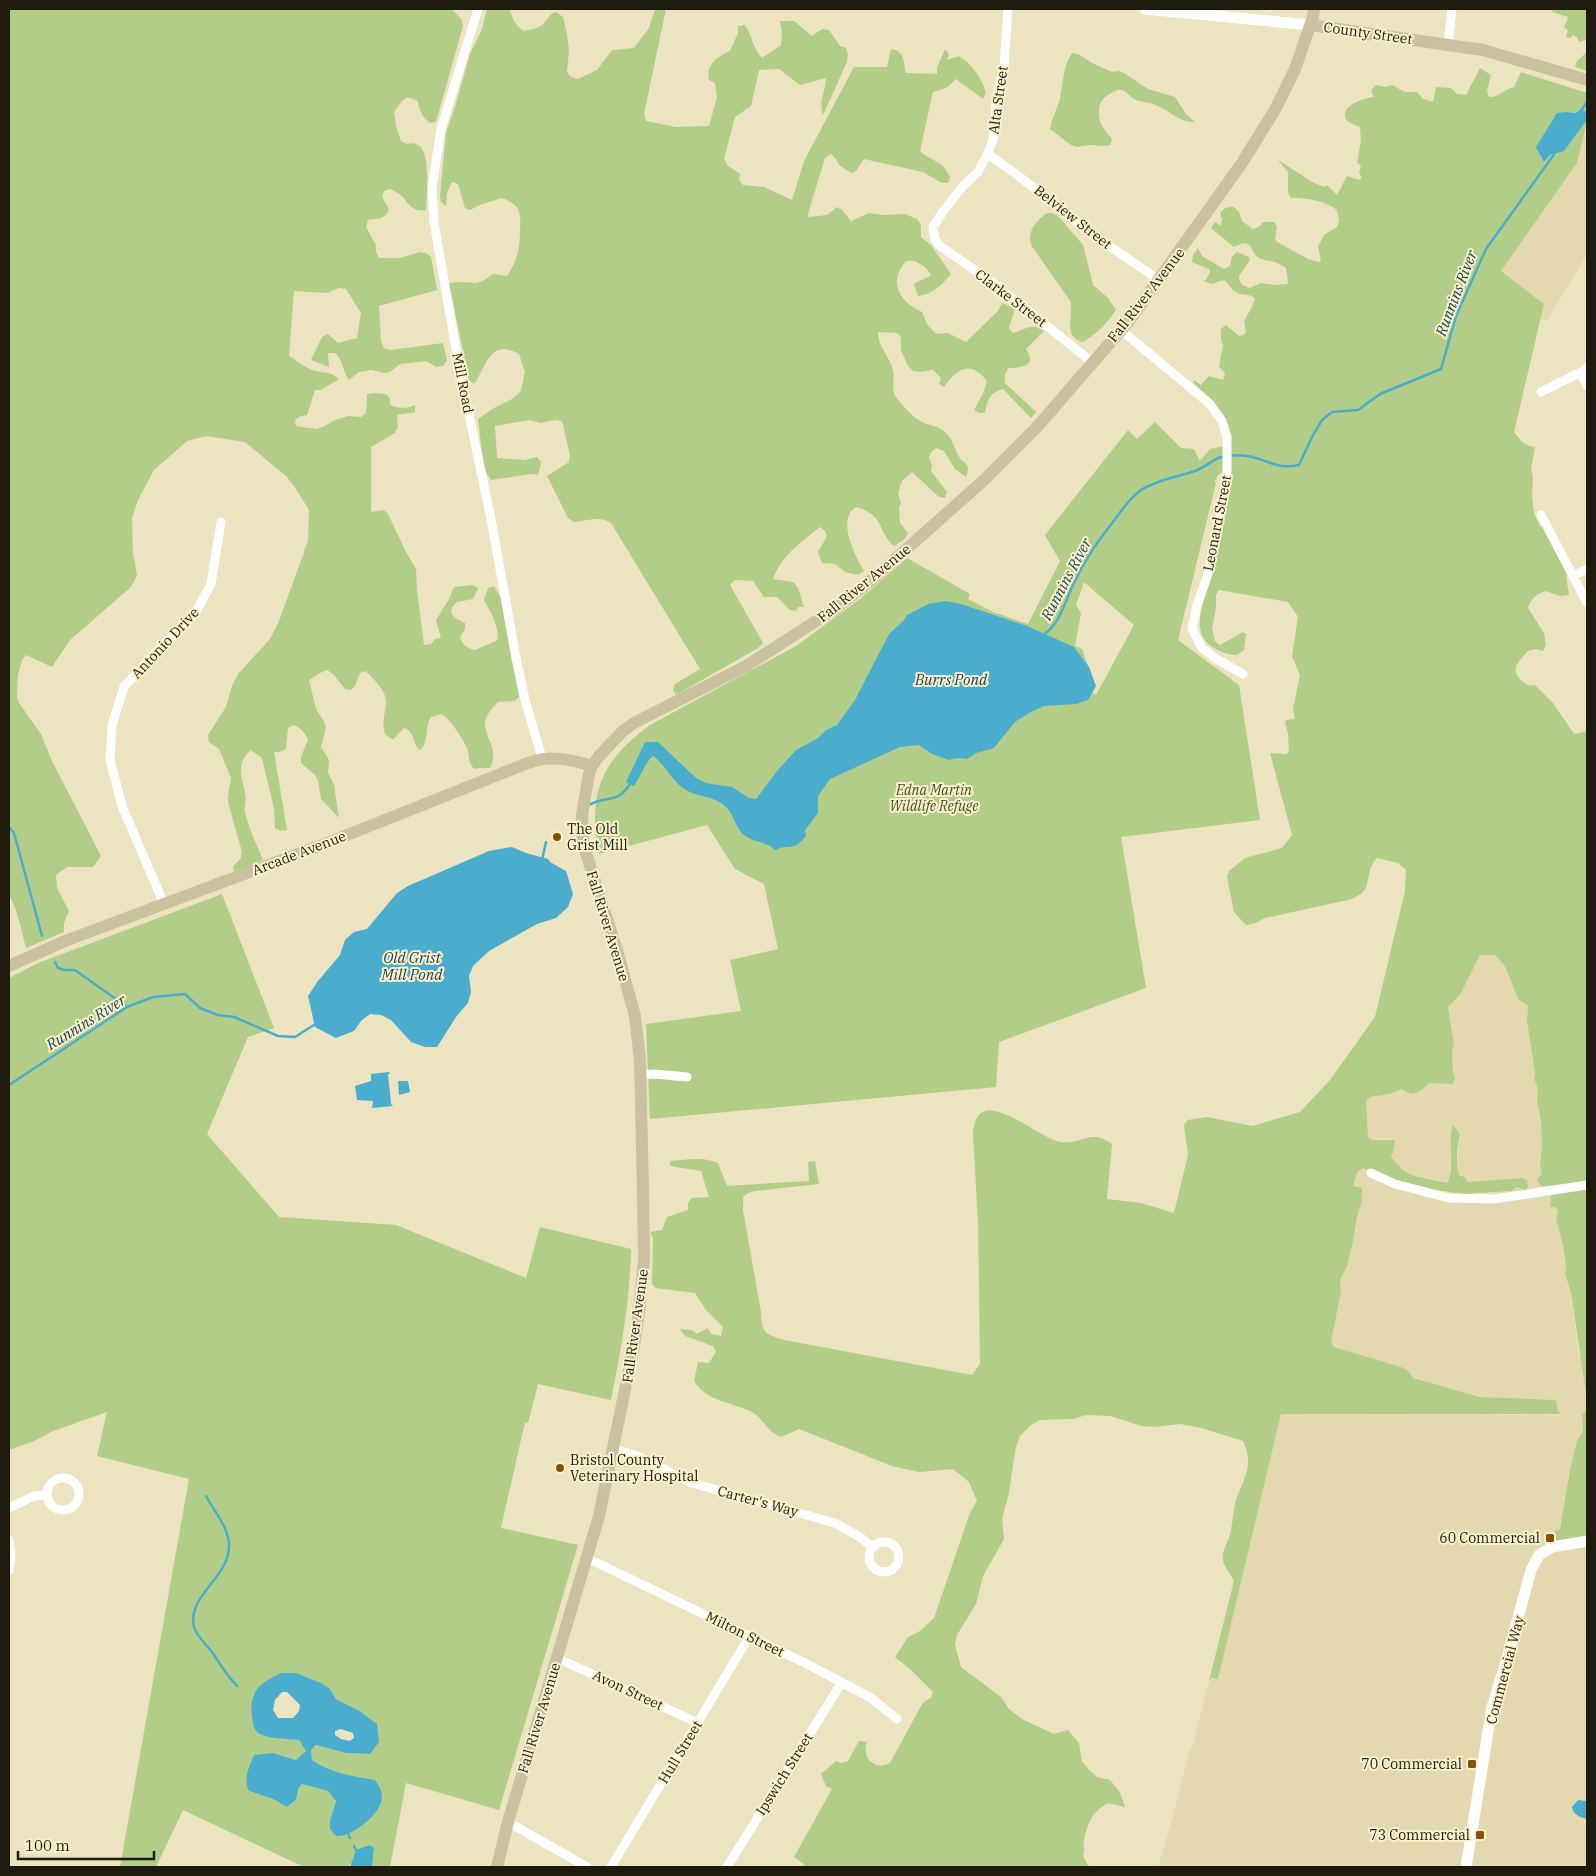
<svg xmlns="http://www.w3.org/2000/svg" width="1596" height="1876" font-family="'IBM Plex Serif',serif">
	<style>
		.built { fill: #e3d8af }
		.green { fill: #b2cd87; fill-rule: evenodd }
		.water { fill: #4badcd; fill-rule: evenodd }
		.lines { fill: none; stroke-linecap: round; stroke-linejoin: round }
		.stream { stroke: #4badcd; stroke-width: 2.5 }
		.minor { stroke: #fff; stroke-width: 9 }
		.tertiary { stroke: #fff; stroke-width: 11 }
		.secondary { stroke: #cac1a0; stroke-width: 12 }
		.poi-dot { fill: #885300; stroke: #f9f0cd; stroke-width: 2 }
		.labels { text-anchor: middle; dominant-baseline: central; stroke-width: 4; stroke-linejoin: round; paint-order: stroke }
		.street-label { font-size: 14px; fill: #1e1a0d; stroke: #f9f0cd }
		.park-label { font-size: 14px; font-style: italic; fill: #3f511d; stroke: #f9f0cd }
		.poi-label { font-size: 14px; fill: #1e1a0d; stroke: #f9f0cd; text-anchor: end }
		.water-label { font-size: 15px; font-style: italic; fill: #184351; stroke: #f9f0cd }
	</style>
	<rect width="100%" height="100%" fill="#ece3c0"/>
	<path class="built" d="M1587,122V255L1547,320L1541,319L1544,304L1501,271L1577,163Z
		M1480,955H1495L1505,966L1518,999L1528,1006L1527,1021L1535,1073L1534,1079L1538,1088L1541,1122L1542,1146L1540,1163L1542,1174L1539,1178L1556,1185L1550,1207H1555L1558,1211L1556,1220L1563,1245L1566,1267L1565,1274L1571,1292L1578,1351L1582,1362L1586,1394V1411L1582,1414L1583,1431L1577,1441L1570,1470L1560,1529L1548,1536L1550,1540L1587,1542V1801L1578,1800L1576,1815L1587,1819V1867H1158L1173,1816L1187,1760L1190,1749H1192L1208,1685L1212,1678H1218L1281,1414L1559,1415L1556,1400L1480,1397L1412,1378L1408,1371L1334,1347L1331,1342L1341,1291L1340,1280L1347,1266L1362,1200L1361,1191L1353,1186L1358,1171L1362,1168L1448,1193L1489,1194L1511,1191L1517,1187L1526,1189L1522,1178L1468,1182L1460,1176L1457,1173V1166L1460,1134L1451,1139L1449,1170L1451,1178L1448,1183L1414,1176L1404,1171L1391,1157L1394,1149L1391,1138L1372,1140L1368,1138L1366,1101L1370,1097L1379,1096L1386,1093L1393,1092L1401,1089L1422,1090L1428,1083L1453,1084L1455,1079L1453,1072L1452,1052L1454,1045L1448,1007L1460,995Z"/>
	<path class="green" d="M9,9H452L462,20L463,26L436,122L430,123C422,117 419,110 418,101L407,97L402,101L394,112L396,126L401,141L407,144C435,136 426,194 426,210C413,213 409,204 402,196C399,193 394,191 390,189L384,191L382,197L389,209C385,220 378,218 368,220L366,227L376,245V252L379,258H400L420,252L426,253L431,257L437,290L379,306L381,341L384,348L391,350L443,343L447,360L443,366L436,367L426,361L400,364L390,372L384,373L371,370L359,372L349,380C342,371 344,361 335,353H328L329,367L311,360L322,337L328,334L338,343L357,338L361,313L346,289L339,288L327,293L294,291L289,356C296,360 303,366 310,369C321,374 330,370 339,379L321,390H315L307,415L301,416L295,420L296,426L316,429L323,427L335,420L348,416L361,417L366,413L367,394L373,393L386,394L390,399V405C398,409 407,409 415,405V412L397,415L398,427L395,433L371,447V512L384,510L388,514L406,552L416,569L417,590L424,645L431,644L435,639L441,638L436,620L449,599L454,587L473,585L478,588L473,599L457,602L452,607L451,613L455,618L465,623V629L460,637C462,644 467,649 475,650L496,641L498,639L497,629L493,617L484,600L488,588L494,586L501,598L519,697L514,701L498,702C493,708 486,714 485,722C484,739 500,747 490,768H480L475,769C467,764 470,756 467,748C462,738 450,718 441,714L431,717C424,728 430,741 420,750C411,743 416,732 404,728L393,740L385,734C382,724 384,716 386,706C389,693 374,680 366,671L360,673L355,686L351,690L345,689L333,674L327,670L320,673L309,680L316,709L324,721L326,728L321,747L329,760L328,773L334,785L339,818L321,799L318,780L315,775L301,763V757L308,739C304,732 301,728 294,725L288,728L286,749L280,752H274L287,830L281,831L275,828L274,808L262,758L251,750C235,763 242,777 245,793C247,799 244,806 245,812C248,828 257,845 263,860L235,873L233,867L241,858L242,852L228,802V796L231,778L219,749L209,742L208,735L226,707L232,686L238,674L270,639L279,621L308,541L309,510L294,486L286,476L245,442L206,436L187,441L154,470L138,500L132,518L133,553L137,575L131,587L70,640L52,667L26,655L22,660L18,675L17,697L19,703L41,734L51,759L101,856L93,867H67L56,875L57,888L69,911L64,923V932L26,948C21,929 18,911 9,895Z
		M487,9H510C512,18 515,26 524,31C531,29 539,29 544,23C549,18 549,14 556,12L563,17L567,34L569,50L567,72L571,77L578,79L597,70L612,50L634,48L649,28L655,9H666L644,114L646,121L676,127L709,126L717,97L715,83L709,80C706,64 717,57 730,51L738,33V26L745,25C752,35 753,49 762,58L781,45L782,32L780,21H794L812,36L822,29L829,30L840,46L846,48L848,55L847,62L823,115C818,101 826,91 826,78L800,85L779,69L759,70L751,106L735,117L724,159L728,166L740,174L739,180L743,185L764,187L792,200L804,161L854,67H887L891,49C905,51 903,61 906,73L937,74V68L945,49L949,54L947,60L959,56C972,64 982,78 986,93L983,99L956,79L946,88L933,92L920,151C933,163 941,158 950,177L948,183H942L923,172L864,159L856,171L851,173L839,165L836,159L831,154L825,158L807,217L827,215L837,207L842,210L851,221L869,213L883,215L905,214L917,219L921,225V237L931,245L951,274C942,285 933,294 918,296L914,284C920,279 926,280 931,275C926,266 916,259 906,261C888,282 899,302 922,312L927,324L936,334L948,333L966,342L998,311L1002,303L1015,309L1009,328L1013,333C1025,330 1033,322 1044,331L1026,349C1038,366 1021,368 1008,368L1005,375V383L1036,412L1031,418L1003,389C990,392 987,401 985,413H979L974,410L983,394L987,382C985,377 982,376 979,373C964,361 952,376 944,387L939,384L941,378L933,370L920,372L913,371L908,366L901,350V337L897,333L878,332C877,346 890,357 893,370C895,379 891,389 896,397C902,405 914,419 924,423C932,426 938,426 945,432C952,438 954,447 958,455C963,465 972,462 966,477L955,469L944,451L936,448L931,452L929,458L932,465L931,471L947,492L945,498L939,497L912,472L902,481L898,493L901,503L899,508L900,523L908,533L905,539L894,546C876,530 886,516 856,507C836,519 855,556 864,571L858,575L845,572L835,564L822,563L818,552L827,536L825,531L820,527C801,542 781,556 773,579L793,582L798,588L804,607H798L796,611L790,610L777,597H764L753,581L735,580L730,585L763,643L758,648L676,695L673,690L675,684L700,669L611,523C600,515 586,521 574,522L568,518L547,476L569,462L570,455L562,421L555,420L541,423L529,420L495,426L497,458L524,460L537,457L541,462L538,475L531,474L491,480L484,469L478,419L494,408L512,399L521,391L525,372L519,354C489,338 487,366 474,384L469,380L449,283L463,282L476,283L483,281L493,274L507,276C517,261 520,249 520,231C521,213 521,205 502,198L482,204L470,210L465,208L458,184L452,182L447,193L446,206L441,202L440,196L446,133L455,107L470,54L482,29Z
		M1553,9H1587V40L1579,42L1577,37L1572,35L1571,38L1566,37L1568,30L1564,28L1568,17L1552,12Z
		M1587,52V71L1575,67L1577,61Z
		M1072,53L1078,54L1094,64L1112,72L1118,71L1124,73L1148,89L1175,97L1186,114L1195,122C1179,123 1168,109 1153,104C1147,102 1140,102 1134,99C1130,96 1126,91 1121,90C1114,89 1102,98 1100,104C1096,121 1102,126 1112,139L1110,145L1103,146L1090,145L1077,147L1071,145L1050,129C1052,118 1057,109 1060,99C1063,83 1063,67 1072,53Z
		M1480,68L1491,75L1487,91L1489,97C1497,98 1505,89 1514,87L1521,72L1587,93V122L1577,163L1501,271L1544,304L1514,432C1521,440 1522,445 1535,447L1531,469L1533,478L1532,496L1534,513L1540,526L1546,525L1571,575L1566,576L1569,595L1560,596L1545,591C1536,595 1531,598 1528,608L1544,633L1546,645L1543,651L1536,649L1528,651C1519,662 1508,670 1523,682C1527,685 1530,686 1535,685L1553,703L1574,734L1587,731V1542L1544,1549L1550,1540L1548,1534L1560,1529L1570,1470L1577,1441L1583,1431L1582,1414L1586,1411V1394L1571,1292L1565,1274L1566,1267L1563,1245L1556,1219L1558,1211L1555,1207H1550L1552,1192L1556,1185L1543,1186L1540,1185L1537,1179L1542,1174L1540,1163L1542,1146L1541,1122L1537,1100L1538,1088L1534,1079L1535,1073L1527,1021L1528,1006L1518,999L1505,966L1495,955H1480L1460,995L1448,1007L1454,1045L1452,1052L1453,1072L1455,1079L1453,1084L1429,1083L1422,1090L1411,1094L1401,1089C1392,1095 1380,1095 1370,1097L1366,1101L1368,1137L1372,1140H1395L1394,1149L1391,1157L1404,1171L1414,1176L1447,1183C1455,1173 1447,1140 1453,1125L1460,1134C1458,1144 1454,1168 1460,1176L1465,1177L1468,1182L1522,1178L1527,1180L1528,1187L1526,1190L1517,1187L1511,1191L1464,1194L1436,1190L1430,1194L1369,1170L1363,1168L1358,1171L1353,1186L1362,1188V1200L1357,1218L1353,1241L1347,1266L1340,1280L1341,1291L1331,1342L1334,1347L1401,1367L1408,1371L1413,1378L1480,1397L1556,1400L1558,1410L1561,1414H1281L1218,1679L1212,1678L1209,1681L1234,1581C1231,1574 1224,1567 1223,1560C1221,1553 1228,1542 1230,1534C1233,1523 1233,1511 1236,1500C1245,1475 1254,1467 1243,1441L1201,1428L1180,1424L1154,1427L1141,1426L1111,1416L1086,1415L1073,1419L1040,1420L1031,1425L1020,1436L1015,1451L1009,1493L1002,1519L1004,1539L983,1576L976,1604L957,1635L955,1645L961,1667L1001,1697L1009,1709L1022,1719L1054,1734L1068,1730L1079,1743L1082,1761L1089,1770L1097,1777L1110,1780L1120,1792L1125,1807L1108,1803C1093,1811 1087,1823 1084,1840C1083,1845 1085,1850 1083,1856L1089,1867H803L804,1864L794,1857L832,1789L826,1786L821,1774L836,1761L841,1763L848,1761L859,1741L867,1742C861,1758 875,1771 890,1763L921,1706L925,1701L931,1698L933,1692L910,1669L895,1657L908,1637L920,1631L934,1618L970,1513L977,1501L969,1482L953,1469L919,1472L892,1466L799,1429L781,1437C768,1433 763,1418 752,1412C732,1402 707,1402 694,1381L698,1362L709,1363L716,1352L713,1346L685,1336L680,1329L692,1330L697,1334L708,1328L711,1334L721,1336L723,1327L706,1310L695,1293L656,1288L652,1284L653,1238L650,1232L662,1230L667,1217L688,1210V1203L692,1198L709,1197L701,1171L670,1166V1161C688,1160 701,1156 718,1163L727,1186L809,1181L808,1162L815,1161L819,1184L755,1191L748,1193L743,1197V1210L761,1312C762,1333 764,1334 784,1340L972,1375L980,1364L978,1222L973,1134C976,1078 1037,1139 1061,1142C1083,1145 1090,1128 1112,1144L1107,1199L1141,1203L1174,1213L1188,1155L1184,1125L1188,1120L1207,1117L1252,1126L1300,1112L1330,1080L1375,1017L1405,891L1406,870L1398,863L1377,858C1366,869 1370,885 1363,892C1360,895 1355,897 1352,899L1265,918L1256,923L1246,925L1234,912L1227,877L1229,871L1245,858L1282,848L1292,835L1270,753L1286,754L1289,752L1288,733L1285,723L1286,720L1295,719L1293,709L1300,675L1292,656L1298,617L1288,602L1219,590L1216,595V608L1212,628L1215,641L1220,645L1243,632L1246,634L1244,650L1237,655C1224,655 1207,647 1202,635C1195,617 1207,595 1211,578C1218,542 1223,505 1229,468L1218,475L1215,481L1216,483L1178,640L1239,685L1260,820L1121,837L1146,988L999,1042L996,1087L650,1119L646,1024L741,1011L730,960L778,949L764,884L735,869L707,825L599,854C587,794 601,761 650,725L796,646L860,599L907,558L970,594L968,599L993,612L1028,624L1060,561L1045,535L1128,430L1137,439L1155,422L1181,448L1194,449L1200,461L1210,449L1229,445L1215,404L1193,382L1194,380L1201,385L1209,376L1223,380L1225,373L1219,367L1223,345L1221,340V329L1226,325L1239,336L1244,335L1246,332L1244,321L1252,307L1255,298C1248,293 1242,296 1236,292C1225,285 1229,275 1213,284L1203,281L1206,280L1210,272L1209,269L1192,262L1193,255L1198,248L1202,256L1224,269L1230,266L1232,257L1237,252L1249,257L1250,260L1239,276C1239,283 1243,286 1250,288L1261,283L1275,285L1288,284L1286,268C1281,265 1276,262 1271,261C1267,260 1263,260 1259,258C1247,250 1255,237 1234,247L1211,228L1215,222L1221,226L1222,219L1220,213C1224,208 1228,206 1234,207L1239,212L1242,221L1253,229L1259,227L1263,222H1274L1277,227L1275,239L1277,242L1308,259L1319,262L1321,260L1318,247L1324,235L1337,227L1339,221L1337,210C1324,200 1307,198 1291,198L1288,192V172L1278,160L1314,183L1324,187L1327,185L1337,195L1347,176L1359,180L1362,178L1359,172L1361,166L1357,162L1361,141L1360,127C1356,125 1348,123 1346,119C1340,105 1365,98 1374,97L1371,90L1376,85L1386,87L1392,85L1405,92H1417L1423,99L1433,102L1436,87L1451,88L1457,94L1466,95ZM1567,112L1576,113L1587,120L1557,154L1550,155L1544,162ZM1084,582L1134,625L1096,695L1092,692L1093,679L1082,649L1075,646L1081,613L1076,605Z
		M1047,213H1053L1059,217L1083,245L1093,285L1108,298L1116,310C1107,323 1097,334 1083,342L1077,340L1072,335L1070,328L1071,302L1031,245C1027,231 1036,221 1047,213Z
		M222,894L274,1028L248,1037L207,1134L279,1217L396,1225L526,1278L540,1227L631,1249C630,1301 621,1350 611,1400L538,1384L528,1423L525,1422L501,1528L578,1545L499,1810L406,1783L390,1867H372L374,1848L349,1865L350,1867H304L183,1810L156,1867H120L189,1479L97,1456L107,1412L53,1431L32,1442L9,1450V978L38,963ZM330,1689L336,1699L358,1710L370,1754L346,1753L316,1745L311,1750L312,1760C331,1773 352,1776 375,1780L330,1820L336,1801L328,1791L302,1784L298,1789L296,1800L287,1807L273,1799L249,1791L273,1753L296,1760L306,1751L299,1740L264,1736L252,1712L253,1694Z"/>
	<path class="water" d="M1582,109L1587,113V120L1564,151L1550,155L1544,162L1536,147L1557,113L1567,112L1576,113Z
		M945,601L961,604L1027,626L1074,647L1089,667L1096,686L1088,700L1076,704L1044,706L1029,713L1015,722L994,748L976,753L967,759L958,758L949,760L932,754L919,745L900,747L830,779L818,796V813L805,830L806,836C792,853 790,843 775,850C767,841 754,843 744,835C735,828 734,814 725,806C715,796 697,797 686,790C672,782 666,765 653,756C646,761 640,778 634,786L626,782L645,742H658L696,778L706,783L732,787L749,798L756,799L778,770L796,750L818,738L826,730L837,725L855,700L889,634L903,621L907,615L928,604Z
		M512,847L526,853L548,859L550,862L566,871L573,894L568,907L556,918L537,924L489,951L473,966L469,976L471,992L468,1003L456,1017L437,1047H425L411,1042L391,1020L381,1015L370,1014L361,1021L354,1031L336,1038L315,1027L308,996L318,981L340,955L345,940L354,932L367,929L397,893L408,886L489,851Z
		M389,1072L390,1074H388L391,1104L393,1106L372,1108L373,1101L357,1100L355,1086L371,1081V1074Z
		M398,1081H408L410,1092L399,1095Z
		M281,1673H296L321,1683L330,1689L336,1699L358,1710L377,1724L379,1742L370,1754L346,1753L316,1745L311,1750L312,1760C331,1773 352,1776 375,1780C379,1786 382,1790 382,1798C381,1814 351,1838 336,1836L330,1829V1820L336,1801L328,1791L302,1784L298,1789L296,1800L287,1807L273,1799L249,1791C243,1779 249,1767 254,1755L273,1753L296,1760L306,1751L299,1740C289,1739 264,1739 257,1732C253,1728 253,1722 252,1717C249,1690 259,1684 281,1673ZM282,1692H287L300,1705L299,1711L293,1718H278L273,1710L275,1700ZM341,1729L353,1733L354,1738L350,1741L341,1739L335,1735V1731Z
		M1578,1800L1587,1801V1819C1580,1817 1573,1815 1572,1807Z
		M370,1845L374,1848L372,1867H350L356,1850Z"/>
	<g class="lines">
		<path class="stream" d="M1580,112L1587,102
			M1042,636C1060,624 1064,604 1073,585C1085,559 1098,541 1116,518C1123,508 1131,497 1141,490C1156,480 1177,477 1195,471C1204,468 1214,459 1221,457C1229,456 1239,454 1247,456C1268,459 1274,470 1299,465L1312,437L1322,420L1332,412L1358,410L1380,394L1441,369L1456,316L1486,249L1555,153
			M589,805C608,794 617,806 632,781
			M9,827L14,833L42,936
			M542,860L546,842
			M55,962L58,968L64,970H75L127,1007
			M9,1085L127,1007L153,997L185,994L200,1008L218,1015L234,1017L278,1036L295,1037L317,1023
			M206,1496C214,1511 228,1527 229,1544C231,1577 186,1596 194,1627C197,1637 206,1644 212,1652C220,1664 227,1676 237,1686
			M348,1834L350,1838
			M354,1846L356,1850"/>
		<path class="minor" d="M478,9L441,129L432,187L434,222L458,362L491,519L516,658L525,700L542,758
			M1008,9L1004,65L996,102L993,140L986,157L978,172L964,185L944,210L933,227L935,239L940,246L996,285L1093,363
			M1448,45L1452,9
			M988,154L1050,199L1083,228L1159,280
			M1121,330L1210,404L1222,421L1227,437V482L1208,574L1197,605L1192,629L1202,648L1218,660L1243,674
			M1583,371L1582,376L1587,386
			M1541,392L1583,371L1587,367
			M1541,515L1587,603
			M1573,576L1587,569
			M164,904L122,806L110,760L112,725L124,687L155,653L195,614L211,584L221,522
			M640,1075L654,1074L687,1077
			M1371,1173L1395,1184L1449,1198L1494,1199L1587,1185
			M614,1449L637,1456L692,1483L835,1523L860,1537L873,1548
			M47 1494a16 16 0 1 1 32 0a16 16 0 1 1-32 0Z
			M9,1508L34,1496L47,1495
			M9,1540L11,1556L9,1570
			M869 1557a15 15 0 1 1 30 0a15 15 0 1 1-30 0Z
			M587,1558L807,1664L871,1698L897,1719
			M557,1658L698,1723
			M508,1822L587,1867
			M611,1867L749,1637
			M727,1867L842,1682"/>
		<path class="tertiary" d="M1145,9L1310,25
			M1466,1867L1492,1707L1506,1662L1531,1570L1539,1555L1552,1547L1587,1541"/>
		<path class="secondary" d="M1310,25L1483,50L1587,80
			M9,966L65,941L322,845L528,763C550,755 570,759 592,766
			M497,1867L508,1822L599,1516L634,1346L639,1312L644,1260L643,1190L640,1060L635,1016L617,950L583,844L582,815L589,774L592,766L599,756L623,731L634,723L746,666L835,609L874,578L984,480L1037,427L1129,321L1242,163L1276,108L1295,69L1313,17L1314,9"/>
	</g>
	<g class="poi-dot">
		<circle cx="557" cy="837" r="5"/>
		<circle cx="560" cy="1468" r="5"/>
		<rect x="1545" y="1533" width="10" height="10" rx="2.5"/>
		<rect x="1467" y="1759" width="10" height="10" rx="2.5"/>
		<rect x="1475" y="1830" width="10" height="10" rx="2.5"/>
	</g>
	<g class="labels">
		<g class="street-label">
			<text transform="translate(1368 33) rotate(8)">County Street</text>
			<text transform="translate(998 100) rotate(-82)">Alta Street</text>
			<text transform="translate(1073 217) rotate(38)">Belview Street</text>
			<text transform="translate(1146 295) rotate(-52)">Fall River Avenue</text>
			<text transform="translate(1011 298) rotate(37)">Clarke Street</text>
			<text transform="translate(463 383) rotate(79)">Mill Road</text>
			<text transform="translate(1217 523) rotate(-79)">Leonard Street</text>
			<text transform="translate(864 583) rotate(-39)">Fall River Avenue</text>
			<text transform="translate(165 643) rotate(-47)">Antonio Drive</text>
			<text transform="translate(299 853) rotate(-21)">Arcade Avenue</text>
			<text transform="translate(608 926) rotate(73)">Fall River Avenue</text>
			<text transform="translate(635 1326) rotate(-82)">Fall River Avenue</text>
			<text transform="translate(758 1501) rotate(15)">Carter's Way</text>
			<text transform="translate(745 1634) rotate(26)">Milton Street</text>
			<text transform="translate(1505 1670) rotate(-75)">Commercial Way</text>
			<text transform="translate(628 1690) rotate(25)">Avon Street</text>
			<text transform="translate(539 1718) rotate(-73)">Fall River Avenue</text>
			<text transform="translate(680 1752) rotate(-59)">Hull Street</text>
			<text transform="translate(784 1774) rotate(-58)">Ipswich Street</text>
		</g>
		<g class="park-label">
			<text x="934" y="790">Edna Martin<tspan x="934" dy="16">Wildlife Refuge</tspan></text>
		</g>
		<g class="poi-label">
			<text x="567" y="829" text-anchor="start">The Old<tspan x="567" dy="16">Grist Mill</tspan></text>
			<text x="570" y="1460" text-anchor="start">Bristol County<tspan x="570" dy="16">Veterinary Hospital</tspan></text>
			<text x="1540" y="1538">60 Commercial</text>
			<text x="1462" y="1764">70 Commercial</text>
			<text x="1470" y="1835">73 Commercial</text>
		</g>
		<g class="water-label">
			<text transform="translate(1456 293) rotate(-69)">Runnins River</text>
			<text transform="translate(1066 579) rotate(-62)">Runnins River</text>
			<text x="951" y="679">Burrs Pond</text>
			<text x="412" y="957">Old Grist<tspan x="412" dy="17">Mill Pond</tspan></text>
			<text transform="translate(86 1022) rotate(-32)">Runnins River</text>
		</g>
	</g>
	<rect width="1596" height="1876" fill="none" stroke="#1e1a0d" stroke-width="20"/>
	<path d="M18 1851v8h136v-8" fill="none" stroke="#1e1a0d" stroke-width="2.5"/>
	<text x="25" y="1851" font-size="15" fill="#1e1a0d" stroke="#f9f0cd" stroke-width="4" paint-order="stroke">100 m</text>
</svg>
